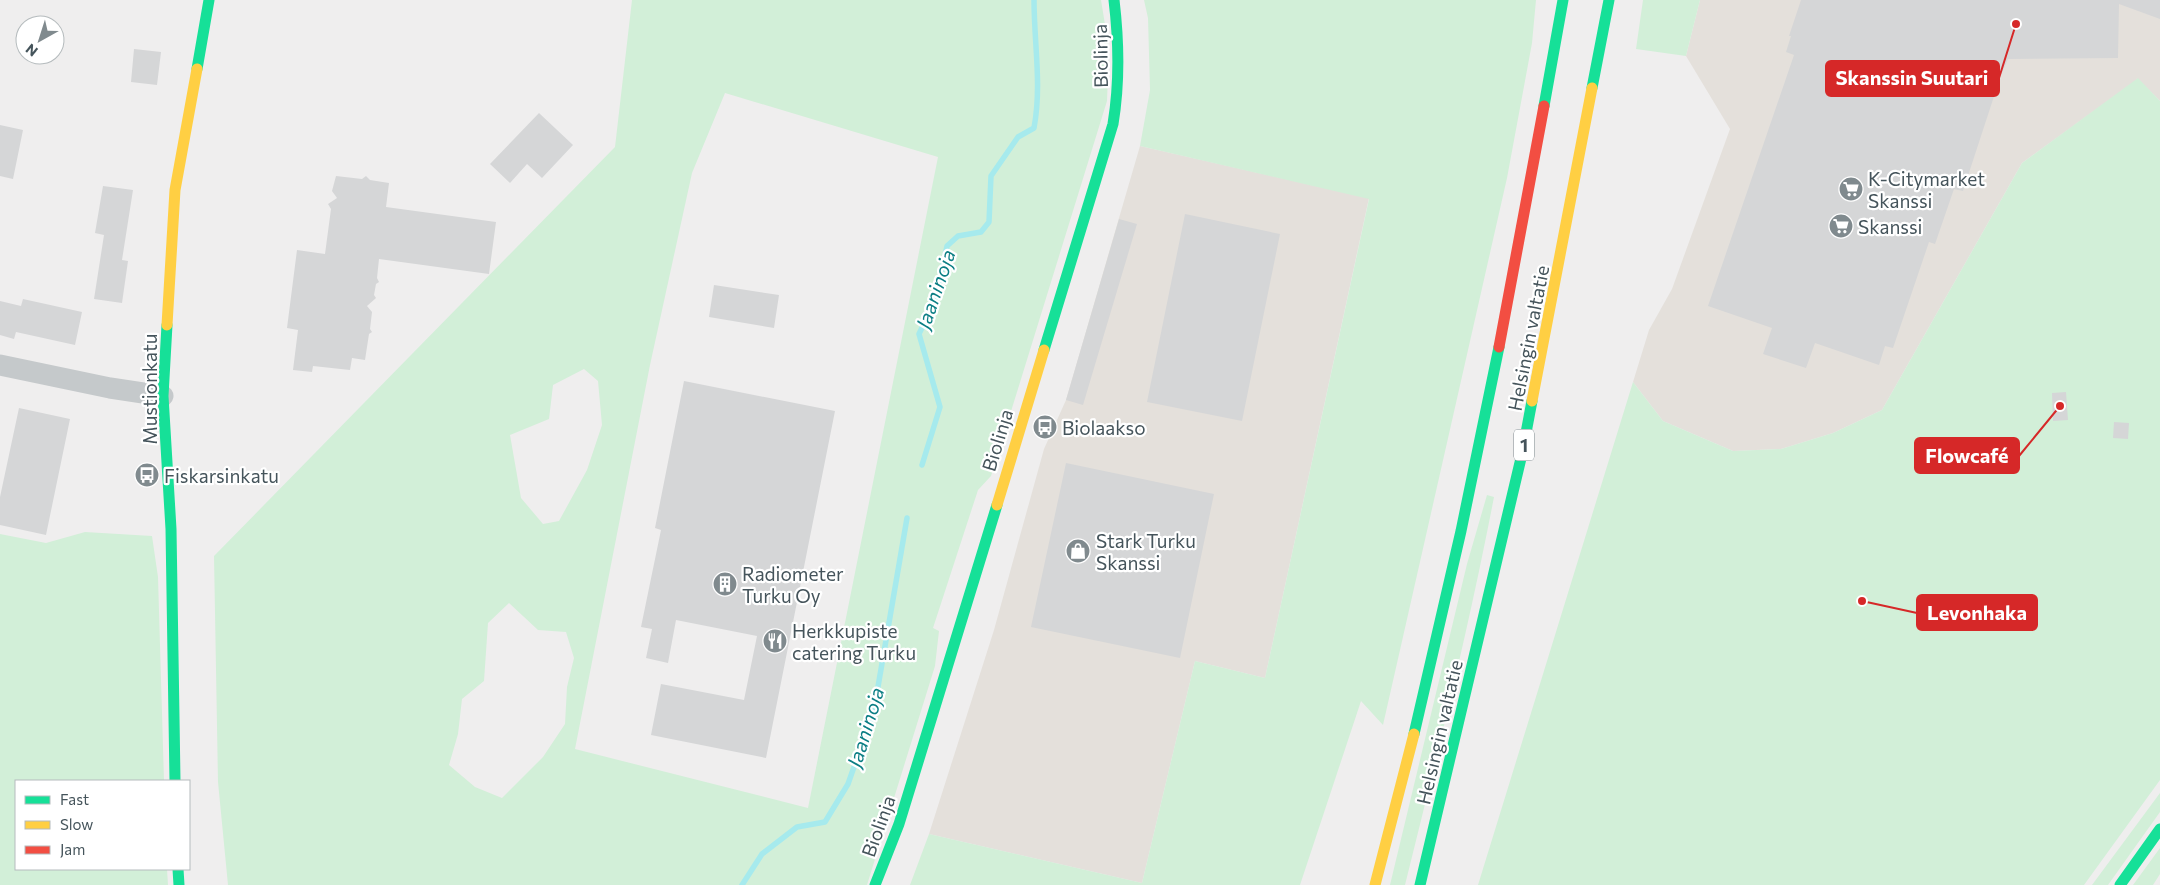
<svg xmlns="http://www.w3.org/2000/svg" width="2160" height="885" font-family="Commissioner,sans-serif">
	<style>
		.commercial { fill: #e4e0db }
		.green { fill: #d2efd8; fill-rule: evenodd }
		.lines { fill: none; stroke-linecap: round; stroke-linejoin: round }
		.stream { stroke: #a6eaed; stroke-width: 5.5 }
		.building { fill: #d5d6d7 }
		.street { stroke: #c5c9cb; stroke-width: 21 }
		.fast { stroke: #16e098; stroke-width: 11 }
		.slow { stroke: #ffcf43; stroke-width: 11 }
		.jam { stroke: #f24e42; stroke-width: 11 }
		.labels { text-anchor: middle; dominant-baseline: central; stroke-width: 4.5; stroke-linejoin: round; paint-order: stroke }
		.shield { fill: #fff; stroke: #7d878c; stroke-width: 1 }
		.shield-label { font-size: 18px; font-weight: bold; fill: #45545b }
		.street-label { font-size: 19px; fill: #45545b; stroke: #fff }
		.poi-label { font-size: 19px; fill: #45545b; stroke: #fff; text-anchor: start }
		.water-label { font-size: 20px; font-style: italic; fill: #0b7e84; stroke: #fff }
		.leader { fill: none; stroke: #d62828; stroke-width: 2 }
		.callout-dot { fill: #d62828; stroke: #fff; stroke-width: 2 }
		.callout { fill: #d62828; stroke: #d62828; stroke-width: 2 }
		.callout-label { font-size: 20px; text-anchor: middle; font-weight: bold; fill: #fff }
	</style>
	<rect width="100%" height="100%" fill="#efeeee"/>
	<path class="commercial" d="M1700,0H2160V101L2138,79L2022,163L1882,410L1833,433L1781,449L1733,451L1663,421L1633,382L1649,330L1672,289L1730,129L1686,56Z
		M1140,146L1369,198L1265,678L1195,661L1142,883L929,834L994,630L1044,449L1066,400Z"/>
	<path class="green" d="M632,0H1101L1109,49L1107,101L991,476L978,490L933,628L939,631L935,666L867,885H228L218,782L214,556L615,147ZM725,93L938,157L808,808L575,749L650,365L692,173ZM584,369L598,381L602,425L587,470L559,521L543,524L521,498L510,435L549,419L553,385ZM509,603L538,630L566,632L574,658L567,687L565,724L543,757L502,798L475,787L449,765L458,734L462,699L484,681L488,623Z
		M1144,0H1536L1532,43L1507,178L1383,725L1361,701L1300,885H910L929,834L1142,883L1195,661L1265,678L1369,199L1140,146L1150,90L1148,18Z
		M1643,0H1700L1686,56L1636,49Z
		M2138,78L2160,101V780L2084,885H1478L1633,382L1663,421L1733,451L1781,449L1833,433L1882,410L2022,163Z
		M1487,495L1494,497C1469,627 1437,756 1405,885H1390L1467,564Z
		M85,532L152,536L158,577L164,781H16V869H167L168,885H0V534L46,543Z
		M2160,793V812L2108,885H2092Z
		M2160,848V874L2153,885H2133Z"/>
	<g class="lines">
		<path class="stream" d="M922,465L940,407L919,334L936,298L947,246L958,236L981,232L989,222L991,176L1018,137L1034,128C1042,85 1034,43 1034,0
			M742,885L762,854L797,827L825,822L848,784L874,710L907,518"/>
	</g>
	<path class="building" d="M1801,0H2160V19L2119,4L2118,58L2008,59L2001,75L1963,191L1954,189L1935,244L1929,242L1893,348L1885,346L1879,365L1815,343L1806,368L1763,354L1772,328L1708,306L1794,55L1786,52L1791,36H1789Z
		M134,49L161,52L157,85L131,82Z
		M539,113L573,145L542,178L527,164L510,183L490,164Z
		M0,125L23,130L13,179L0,176Z
		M336,176L362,179L366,176L370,180L389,183L386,207L496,222L489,274L379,259L377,278L379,282L376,284L374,295L376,298L367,306L372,312L370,329L372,332L369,334L365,360L352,358L350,370L313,366L312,372L293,370L298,330L287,328L297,250L325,254L331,209L328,204L337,198L332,191Z
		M103,186L133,190L122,260L128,261L122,303L94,299L104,235L95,233Z
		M1185,214L1280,234L1242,421L1147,402Z
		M1119,219L1137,224L1083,405L1066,400Z
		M714,285L779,295L774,328L709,317Z
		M23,299L82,312L75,345L16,332L14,339L0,335V301L21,306Z
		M684,381L835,411L766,758L651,735L661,684L744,700L757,636L676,620L668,663L646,658L652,629L641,627L661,530L655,528Z
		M2066,392L2068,420L2053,421L2052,393Z
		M19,408L70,419L46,535L0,525V497Z
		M2114,422L2129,423L2128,439L2113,438Z
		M1066,463L1214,494L1180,658L1031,627Z"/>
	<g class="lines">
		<path class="street" d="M0,365L110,388L163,396"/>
		<path class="fast" d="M197,69L209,0
			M1592,88L1609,0
			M1544,106L1563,0
			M167,325L163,396L171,529L175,781
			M1044,350L1113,124C1120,82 1119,42 1114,0
			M1414,734L1461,531L1499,347
			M178,869L179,885
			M875,885L899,824L997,505
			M1420,885L1522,454L1532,401
			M2120,885L2160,829"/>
		<path class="slow" d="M167,325L175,190L197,69
			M1532,401L1592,88
			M997,505L1044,350
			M1375,885L1414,734"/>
		<path class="jam" d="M1499,347L1544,106"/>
	</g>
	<defs>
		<symbol id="supermarket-disc" viewBox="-11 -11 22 22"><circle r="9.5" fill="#808a8e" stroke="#fff"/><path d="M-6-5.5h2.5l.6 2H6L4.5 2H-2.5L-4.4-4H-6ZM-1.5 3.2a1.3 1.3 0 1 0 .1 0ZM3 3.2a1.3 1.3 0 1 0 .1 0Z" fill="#fff"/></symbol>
		<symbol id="bus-disc" viewBox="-11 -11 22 22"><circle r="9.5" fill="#808a8e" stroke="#fff"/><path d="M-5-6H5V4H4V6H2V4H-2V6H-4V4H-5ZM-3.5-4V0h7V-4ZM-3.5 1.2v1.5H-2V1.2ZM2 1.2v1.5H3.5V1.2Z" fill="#fff"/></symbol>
		<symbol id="shop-disc" viewBox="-11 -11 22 22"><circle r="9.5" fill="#808a8e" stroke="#fff"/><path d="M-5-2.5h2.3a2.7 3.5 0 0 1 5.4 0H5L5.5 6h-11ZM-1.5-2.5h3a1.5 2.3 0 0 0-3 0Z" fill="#fff"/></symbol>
		<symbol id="building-disc" viewBox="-11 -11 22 22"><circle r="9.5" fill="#808a8e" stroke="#fff"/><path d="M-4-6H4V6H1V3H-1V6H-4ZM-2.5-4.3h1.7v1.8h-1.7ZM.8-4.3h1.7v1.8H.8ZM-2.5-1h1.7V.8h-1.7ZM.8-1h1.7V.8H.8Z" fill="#fff"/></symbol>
		<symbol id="restaurant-disc" viewBox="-11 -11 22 22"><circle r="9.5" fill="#808a8e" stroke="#fff"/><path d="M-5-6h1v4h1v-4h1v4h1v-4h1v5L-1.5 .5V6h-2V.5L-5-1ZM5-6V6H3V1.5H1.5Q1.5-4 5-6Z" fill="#fff"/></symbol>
	</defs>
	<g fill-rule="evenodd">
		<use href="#supermarket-disc" x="1837" y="175" width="28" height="28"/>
		<use href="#supermarket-disc" x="1827" y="212" width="28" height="28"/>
		<use href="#bus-disc" x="1031" y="413" width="28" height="28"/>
		<use href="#bus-disc" x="133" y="461" width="28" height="28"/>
		<use href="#shop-disc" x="1064" y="537" width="28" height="28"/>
		<use href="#building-disc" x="711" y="570" width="28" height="28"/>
		<use href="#restaurant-disc" x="761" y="627" width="28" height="28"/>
	</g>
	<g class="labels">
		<rect class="shield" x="1514" y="429.5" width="20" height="31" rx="4"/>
		<g class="shield-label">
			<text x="1524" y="445">1</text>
		</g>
		<g class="street-label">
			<text transform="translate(1100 56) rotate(-91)">Biolinja</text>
			<text transform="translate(1528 338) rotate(-79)">Helsingin valtatie</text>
			<text transform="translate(149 389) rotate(-90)">Mustionkatu</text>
			<text transform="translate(997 440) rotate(-73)">Biolinja</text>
			<text transform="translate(1439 732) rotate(-77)">Helsingin valtatie</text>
			<text transform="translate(878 826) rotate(-70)">Biolinja</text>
		</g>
		<g class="poi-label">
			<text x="1868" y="178">K-Citymarket<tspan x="1868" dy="22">Skanssi</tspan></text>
			<text x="1858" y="226">Skanssi</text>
			<text x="1062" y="427">Biolaakso</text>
			<text x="164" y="475">Fiskarsinkatu</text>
			<text x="1096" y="540">Stark Turku<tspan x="1096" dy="22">Skanssi</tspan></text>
			<text x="742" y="573">Radiometer<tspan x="742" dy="22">Turku Oy</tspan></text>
			<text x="792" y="630">Herkkupiste<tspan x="792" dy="22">catering Turku</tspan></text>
		</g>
		<g class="water-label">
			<text transform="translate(935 289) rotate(-71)">Jaaninoja</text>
			<text transform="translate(865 727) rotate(-73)">Jaaninoja</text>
		</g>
	</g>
	<path class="leader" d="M2016 24L1999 78M2060 406L2019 456M1862 601L1917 613"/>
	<g class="callout-dot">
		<circle cx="2016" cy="24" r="5"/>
		<circle cx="2060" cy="406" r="5"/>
		<circle cx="1862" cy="601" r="5"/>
	</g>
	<g class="callout">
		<rect x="1826" y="61" width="173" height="35" rx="5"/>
		<rect x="1915" y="438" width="104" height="35" rx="5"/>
		<rect x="1917" y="595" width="120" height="35" rx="5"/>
	</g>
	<g class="callout-label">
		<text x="1912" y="85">Skanssin Suutari</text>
		<text x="1967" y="463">Flowcafé</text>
		<text x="1977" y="620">Levonhaka</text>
	</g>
	<rect x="15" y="780" width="175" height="90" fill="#ffffff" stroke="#b5bbbd"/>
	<rect x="25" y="796" width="25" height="8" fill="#16e098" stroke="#b5bbbd"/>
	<text x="60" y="805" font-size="15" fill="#45545b">Fast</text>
	<rect x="25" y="821" width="25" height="8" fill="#ffcf43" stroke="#b5bbbd"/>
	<text x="60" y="830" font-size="15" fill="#45545b">Slow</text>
	<rect x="25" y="846" width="25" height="8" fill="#f24e42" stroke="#b5bbbd"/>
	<text x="60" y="855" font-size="15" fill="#45545b">Jam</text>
	<g transform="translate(40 40) rotate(219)"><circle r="24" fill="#ffffff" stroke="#b5bbbd"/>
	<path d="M0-4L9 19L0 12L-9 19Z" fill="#808a8e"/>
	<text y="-8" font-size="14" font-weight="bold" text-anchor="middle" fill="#45545b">N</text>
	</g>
</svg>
